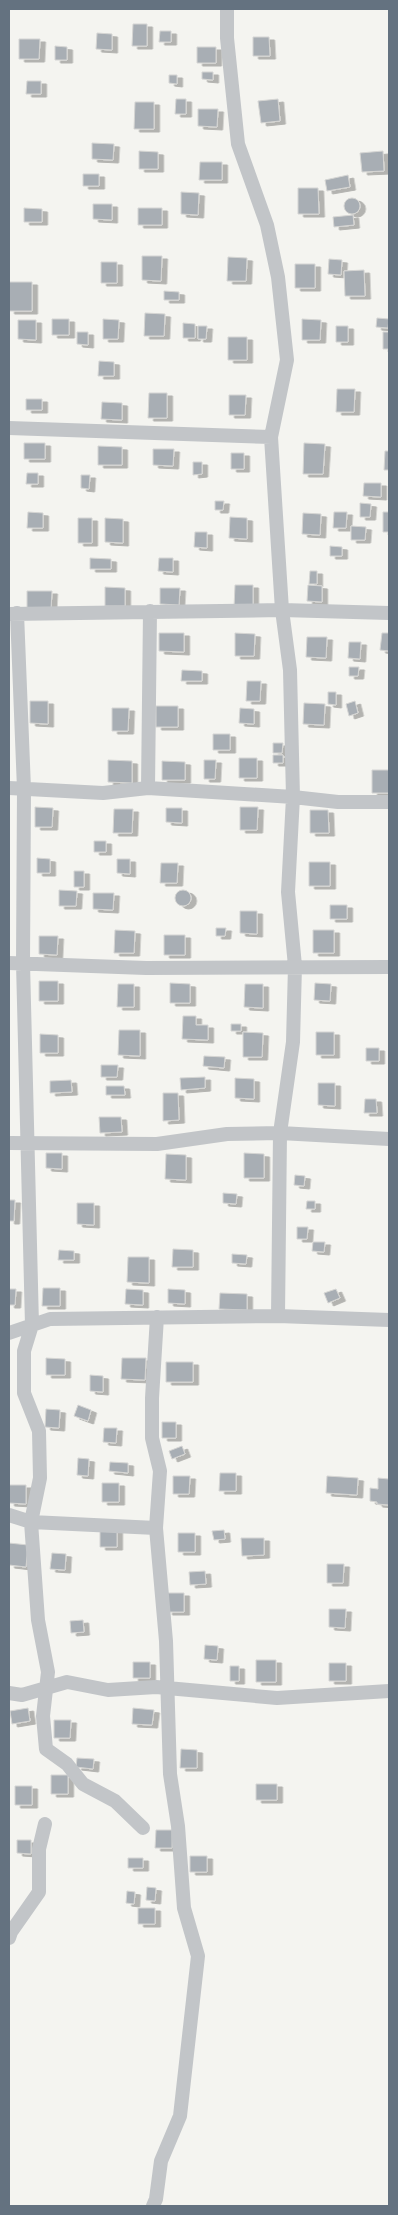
<svg xmlns="http://www.w3.org/2000/svg" width="398" height="2215" font-family="'Fira Sans',sans-serif">
	<style>
		.building { fill: #a8aeb4; stroke: #d5d5d3; filter: url(#shadow) }
		.lines { fill: none; stroke-linecap: round; stroke-linejoin: round }
		.street { stroke: #c2c5c8; stroke-width: 14 }
	</style>
	<defs>
		<filter id="shadow"><feDropShadow dx="5.5" dy="3" stdDeviation="0" flood-color="#0004"/></filter>
	</defs>
	<rect width="100%" height="100%" fill="#f4f4f0"/>
	<path class="building" d="M133,24H147V46H132Z
		M160,31H171V42H159Z
		M97,33L112,34V50L96,49Z
		M253,37H269L270,56H253Z
		M19,39H40L39,59H19Z
		M55,46L67,47V60H55Z
		M197,47H216V63H197Z
		M202,72H213V80L202,79Z
		M169,75H177V84L169,83Z
		M27,81H41V94H26Z
		M176,99H186V114H175Z
		M278,99L280,121L261,123L258,101Z
		M135,102H154V129H134Z
		M198,109H218L217,127L198,126Z
		M92,143L114,144L113,160L92,159Z
		M139,151L158,152V169H139Z
		M383,151L384,171L362,172L360,153Z
		M200,162H222V180H199Z
		M83,174H99V186H83Z
		M348,175L350,187L327,191L325,180Z
		M298,188H318L319,214H298Z
		M181,192L199,193L198,215L181,214Z
		M344 206a8 8 0 1 1 16 0a8 8 0 1 1-16 0Z
		M93,204H112V220L93,219Z
		M24,208L42,209V222H24Z
		M138,208H162V225H138Z
		M353,215L354,225L334,227L333,217Z
		M142,256H162L161,281L142,280Z
		M228,257L247,258L246,281H227Z
		M329,259L342,260L341,275L328,274Z
		M101,262H117V283H101Z
		M295,264H315V288H295Z
		M364,270L365,296H345L344,271Z
		M9,282H32V311H9Z
		M164,291L179,292V300H164Z
		M145,313L165,314L164,336H144Z
		M377,318L389,319L388,328L376,327Z
		M52,319H69V335H52Z
		M103,319L119,320L118,339H103Z
		M302,319L321,320L320,340H302Z
		M18,320H36V340L18,339Z
		M183,323L195,324V338H183Z
		M198,326H207L206,339H198Z
		M336,326H348V342H336Z
		M77,332H88V345L77,344Z
		M383,332H389V349H383Z
		M228,337H247V360H228Z
		M99,361L114,362V376H98Z
		M337,389H355L354,412H336Z
		M149,393H167V418H148Z
		M229,395H246L245,415H229Z
		M26,399H42V410H26Z
		M102,402L122,403V420L101,419Z
		M24,443H45V459H24Z
		M304,443L325,444L323,474H303Z
		M98,446L122,447V465H98Z
		M153,449H174L173,466L153,465Z
		M385,451H389V470H384Z
		M231,453H244V469H231Z
		M193,462H202V474L193,475Z
		M27,473H38V484H26Z
		M81,475H90L89,489L81,488Z
		M364,483H381V497L363,496Z
		M215,501H224L223,510H215Z
		M360,503L371,504L370,517H360Z
		M28,512L43,513V528H27Z
		M334,512H347L346,528H333Z
		M383,512H389V532H383Z
		M303,513L321,514L320,535L302,534Z
		M230,517L247,518V539L229,538Z
		M78,518H92V543H78Z
		M105,518L123,519V543L105,542Z
		M351,526L366,527L365,540H351Z
		M195,532H207V548L194,547Z
		M330,546L342,547V556H330Z
		M90,558L111,559V569H90Z
		M159,558H173V572L158,571Z
		M310,571H317V584H309Z
		M235,585H253V608L234,607Z
		M308,585L322,586V602L307,601Z
		M105,587L125,588V606H105Z
		M160,588H180L179,605L160,604Z
		M27,591H52L51,609H27Z
		M159,633H184V652L159,651Z
		M235,633L255,634L254,656H235Z
		M382,633H389V651L380,650Z
		M307,637H327L326,658L306,657Z
		M349,642H361L360,659L348,658Z
		M349,667H359L358,676H349Z
		M182,670L202,671V681H181Z
		M247,681H261L260,701H246Z
		M328,692H336V705L328,704Z
		M30,701H48V724L30,723Z
		M355,701L358,713L349,716L346,704Z
		M304,703L325,704L324,725L303,724Z
		M156,706H178V727H156Z
		M112,708H129L128,731H112Z
		M240,708L254,709V724L239,723Z
		M213,734H230V750H213Z
		M273,743H283L282,753H273Z
		M273,755H283V763H273Z
		M239,758H257V778H239Z
		M108,760L132,761V783L108,782Z
		M204,760H216L215,779H204Z
		M162,761L185,762V780H162Z
		M372,770H389V793H372Z
		M35,807L53,808L52,827H35Z
		M240,807H258L257,830H240Z
		M166,808H182V823L166,822Z
		M114,809H133L132,833H113Z
		M310,810H328L329,833H310Z
		M94,841H106V852H94Z
		M37,858L50,859V873H37Z
		M117,859H130V874L117,873Z
		M309,862H330V886H309Z
		M161,863H178L177,883H160Z
		M74,871H84V887H74Z
		M59,890L77,891L76,906H59Z
		M175 898a8 8 0 1 1 16 0a8 8 0 1 1-16 0Z
		M93,893H114L113,910L93,909Z
		M330,905H347V919H330Z
		M240,911H257V934L240,933Z
		M216,928H226L225,936H216Z
		M115,930L135,931L134,953H114Z
		M313,930H334V953H313Z
		M164,935H185V955H164Z
		M39,936H58L57,955L39,954Z
		M39,981H58V1001H39Z
		M170,983L190,984V1003H170Z
		M315,983L331,984L330,1001L314,1000Z
		M118,984H134V1007H117Z
		M245,984H263V1008L244,1007Z
		M183,1016H196V1025H208V1040L182,1039Z
		M231,1024H241V1031H231Z
		M119,1030H140V1056L118,1055Z
		M243,1032L263,1033L262,1057H243Z
		M316,1032H334V1055H316Z
		M40,1034L58,1035V1053H40Z
		M366,1048H379V1061H366Z
		M204,1056L225,1057L224,1068L203,1066Z
		M101,1065H118L117,1077H101Z
		M205,1077V1088L181,1090L180,1078Z
		M235,1078L254,1079V1099L235,1098Z
		M71,1080L72,1092L50,1093V1081Z
		M318,1083H335V1106L318,1105Z
		M106,1086H124L125,1095H106Z
		M163,1093H178L179,1120L163,1121Z
		M365,1099H376L377,1113H364Z
		M99,1117H121L122,1132L100,1133Z
		M46,1153H62V1169L46,1168Z
		M244,1153L264,1154V1178H244Z
		M166,1154L186,1155V1180L165,1179Z
		M295,1175L305,1176L304,1186L294,1185Z
		M223,1193L237,1194L236,1204L223,1203Z
		M9,1200H15L14,1221H9Z
		M307,1201H315V1209H306Z
		M77,1203H94V1225L77,1224Z
		M297,1227H308L307,1239H297Z
		M313,1242H325L324,1252L312,1251Z
		M173,1249L193,1250V1267H172Z
		M59,1250L74,1251V1260H58Z
		M232,1254L247,1255L246,1264L232,1263Z
		M128,1257H149V1283L127,1282Z
		M43,1288H60V1306H42Z
		M9,1289H16L15,1305H9Z
		M126,1289L143,1290V1305L125,1304Z
		M168,1289L185,1290V1304L168,1303Z
		M336,1289L340,1298L328,1303L324,1293Z
		M220,1293L247,1294V1310L219,1309Z
		M46,1358L65,1359V1375H46Z
		M122,1358H146L145,1380L121,1379Z
		M166,1362H193V1382H166Z
		M90,1375L103,1376V1392L90,1391Z
		M78,1405L91,1410L88,1421L74,1416Z
		M46,1409L60,1410L59,1428L45,1427Z
		M162,1422H176V1438H162Z
		M104,1428H117L116,1443L103,1442Z
		M182,1446L185,1454L172,1459L169,1451Z
		M78,1458L89,1459L88,1476L77,1475Z
		M110,1462L128,1463V1473L109,1471Z
		M220,1473H236V1491H219Z
		M173,1476H190L189,1494H173Z
		M327,1476L358,1478L357,1495L326,1493Z
		M378,1478L389,1479V1505L377,1504V1502L370,1501V1488L378,1489Z
		M102,1483H119V1502H102Z
		M9,1485H26V1504L9,1503Z
		M100,1529H117V1547H100Z
		M224,1530L225,1539L214,1540L212,1531Z
		M178,1533H195V1552H178Z
		M241,1538H264V1555L242,1556Z
		M9,1543L28,1545L26,1567L9,1565Z
		M52,1553L66,1554L65,1570L50,1569Z
		M327,1564H344L343,1583H327Z
		M205,1571L206,1584L190,1585L189,1572Z
		M167,1593H184V1612H167Z
		M329,1609H346L345,1628L329,1627Z
		M83,1620L84,1632L71,1633L70,1621Z
		M205,1645L218,1646L217,1660L204,1659Z
		M256,1660H276V1682H256Z
		M133,1662H150V1678H133Z
		M329,1663H346V1681H329Z
		M230,1666H239V1681H230Z
		M28,1708L30,1721L12,1724L10,1711Z
		M133,1708L154,1710L152,1725L132,1724Z
		M54,1720H71L70,1738H54Z
		M181,1749L197,1750V1768H180Z
		M77,1758L94,1759L93,1769L76,1767Z
		M51,1775H68V1794H51Z
		M256,1784H277V1800H256Z
		M15,1786H32V1805H15Z
		M156,1830H172V1848H155Z
		M17,1840H31V1854L17,1853Z
		M190,1856H207V1872H190Z
		M128,1858H143V1868H128Z
		M147,1887L156,1888L155,1901L146,1900Z
		M127,1891L135,1892L134,1904L126,1903Z
		M138,1908H155V1924H138Z"/>
	<g class="lines">
		<path class="street" d="M227,9V38L238,144L267,225L278,277L287,360L271,437L282,610L290,670L293,797L288,892L295,966L293,1042L280,1133L278,1316
			M9,428L271,437
			M17,613L24,789L23,963L32,1325L24,1351V1393L39,1431L40,1478L31,1522L38,1620L48,1672L43,1716L46,1749L67,1764L83,1784L115,1801L143,1828
			M9,614L282,610L389,613
			M9,788L103,793L148,788L293,797L338,802H389
			M148,788L150,611
			M9,963L146,968L389,967
			M9,1143L157,1144L227,1134L280,1133L389,1139
			M9,1333L50,1319L278,1316L389,1320
			M9,1515L31,1522L156,1528
			M9,1693L22,1695L67,1682L108,1690L156,1687L277,1698L389,1691
			M9,1938L11,1932L39,1892V1849L45,1824
			M153,2206L156,2199L161,2161L180,2116L198,1956L184,1908L178,1826L170,1774L166,1641L156,1528L160,1471L152,1438V1398L157,1317"/>
	</g>
	<rect width="398" height="2215" fill="none" stroke="#647280" stroke-width="20"/>
</svg>
